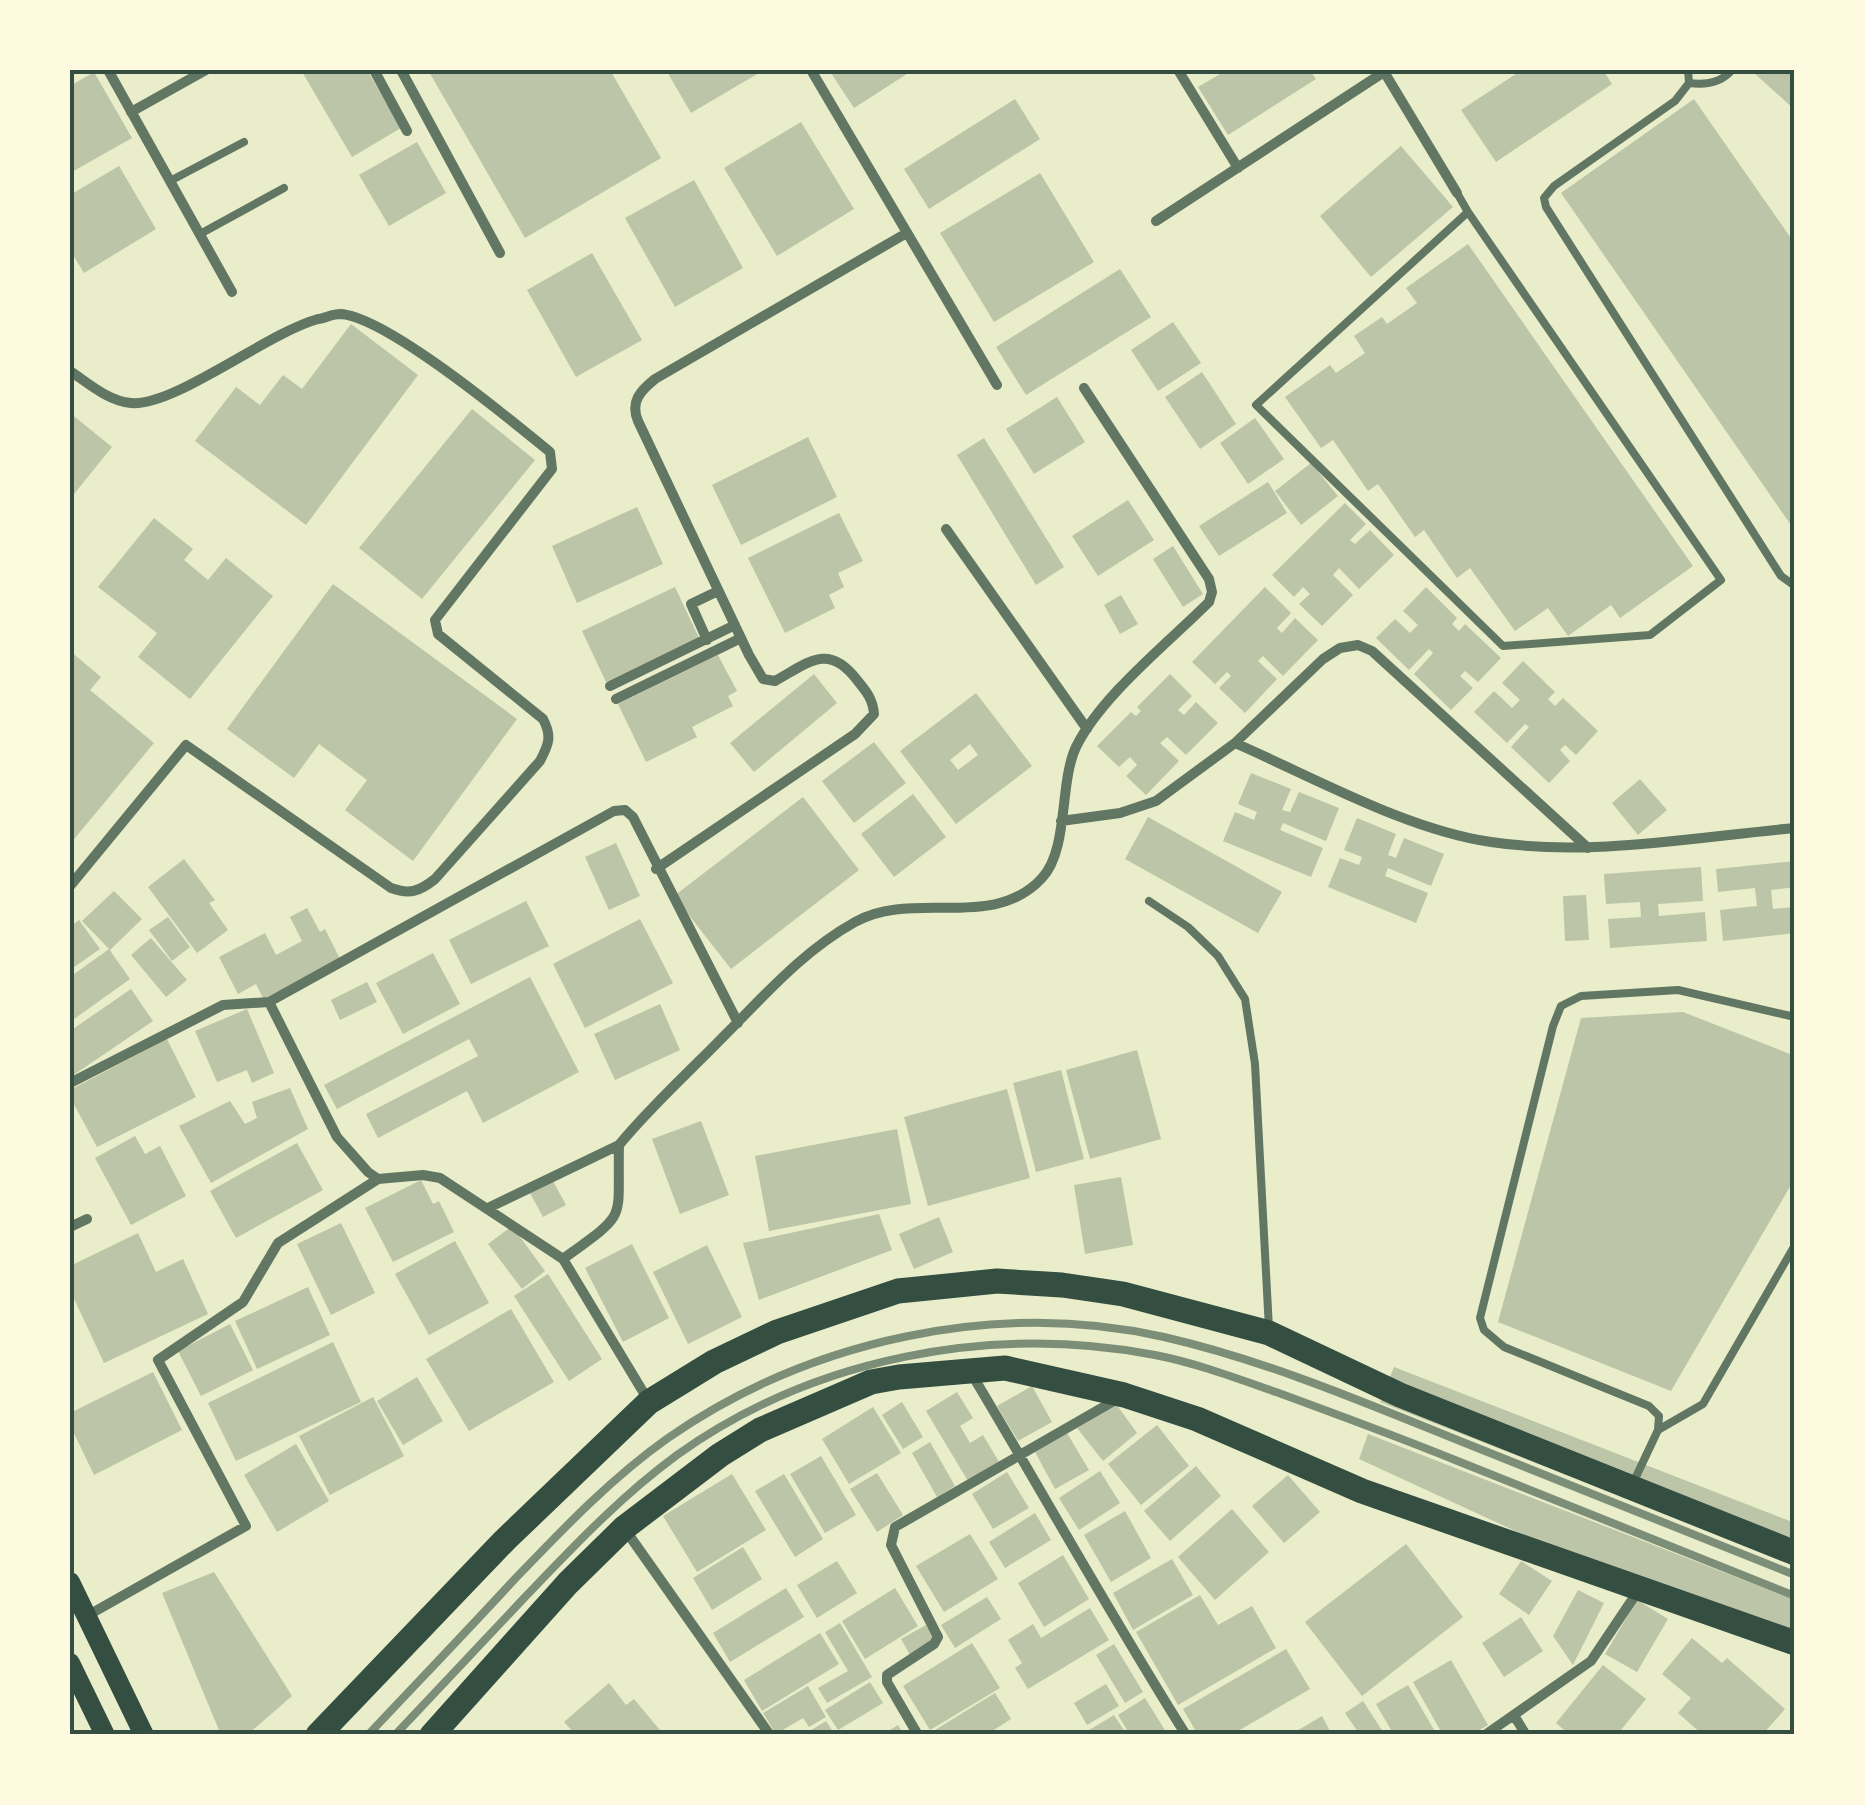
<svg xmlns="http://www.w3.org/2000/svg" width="1865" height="1805" font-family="Karla,sans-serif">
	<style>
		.building { fill: #bcc5a7; fill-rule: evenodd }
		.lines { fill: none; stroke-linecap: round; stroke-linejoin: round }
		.service { stroke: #617663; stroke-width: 8 }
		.minor { stroke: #617663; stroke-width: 10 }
		.secondary { stroke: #344e41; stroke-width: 20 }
		.primary { stroke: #344e41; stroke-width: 25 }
		.rail { stroke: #7c8e77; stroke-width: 8 }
		.neatline { fill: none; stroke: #344e41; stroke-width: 4 }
	</style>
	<rect width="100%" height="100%" fill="#e9edc9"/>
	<path class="building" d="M301,70H367L401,128L352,157Z
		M428,70H610L661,158L525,238Z
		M666,70H764L691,113Z
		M829,70H913L854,108Z
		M1218,70H1310L1316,79L1228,135L1198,87L1220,74Z
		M1522,70H1603L1612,84L1496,162L1461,110Z
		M1755,70H1795V110L1753,72Z
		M94,72L132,138L70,173V86Z
		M1015,99L1040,139L929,209L904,169Z
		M1694,99L1795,244V531L1561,193Z
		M801,122L854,209L777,256L724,168Z
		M417,142L446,193L389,226L359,175Z
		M1401,146L1453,207L1371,277L1320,216Z
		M119,166L156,229L84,273L70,250V195Z
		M1040,173L1094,262L994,322L940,233Z
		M694,180L743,268L675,307L625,218Z
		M1468,244L1693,566L1620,618L1611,605L1568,636L1548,608L1515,631L1470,568L1457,578L1424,530L1415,537L1378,484L1368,491L1333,440L1321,448L1285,397L1330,365L1336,373L1365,353L1354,336L1382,317L1387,324L1417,303L1406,288Z
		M592,253L642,340L576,377L527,290Z
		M1120,269L1151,317L1026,395L996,347Z
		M1173,322L1201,363L1158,391L1131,350Z
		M351,324L418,375L306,525L195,441L236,387L260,405L283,375L302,389Z
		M1202,372L1236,424L1200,449L1165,397Z
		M1057,397L1085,442L1034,474L1006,429Z
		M472,409L535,460L422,599L359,548Z
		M70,413L112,447L70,499Z
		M1255,418L1284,459L1248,484L1220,443Z
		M808,437L837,497L741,545L712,485Z
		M984,438L1064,567L1036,585L957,455Z
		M1311,463L1338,496L1301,525L1275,491Z
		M1268,482L1287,513L1219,556L1199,526Z
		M1128,500L1154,540L1098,576L1072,536Z
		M1345,503L1366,524L1350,540L1355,544L1370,530L1394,555L1359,589L1339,568L1333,575L1353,595L1322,626L1299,604L1310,594L1303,587L1294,597L1272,575Z
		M637,507L663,564L577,603L552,546Z
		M839,513L863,561L838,573L844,587L829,595L835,608L785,633L748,558Z
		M154,518L193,549L184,560L208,580L226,558L273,596L190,699L138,657L157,633L98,587Z
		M1173,546L1203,594L1183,607L1153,559Z
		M333,584L517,719L413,861L345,810L367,780L319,744L294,778L227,729Z
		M675,587L699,638L606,682L582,631Z
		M1265,587L1291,613L1277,628L1282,633L1295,618L1318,640L1283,676L1263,656L1258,661L1277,679L1245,713L1219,688L1231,676L1227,672L1215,684L1192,662Z
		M1426,587L1457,618L1452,624L1459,631L1465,624L1501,658L1478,682L1465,671L1460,676L1473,688L1451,710L1414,674L1433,653L1429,649L1409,670L1376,638L1395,619L1410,633L1418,625L1403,611Z
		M1121,595L1138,624L1120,634L1104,605Z
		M70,651L101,677L90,690L154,743L70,844Z
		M718,655L737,691L728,696L733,706L692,727L697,737L646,762L618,704Z
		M1523,661L1555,692L1548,699L1555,706L1563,698L1598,731L1576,755L1565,745L1560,750L1570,761L1549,783L1511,747L1529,727L1525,724L1507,743L1474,712L1494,691L1512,708L1520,700L1502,683Z
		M814,674L837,703L754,772L730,743Z
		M1170,674L1192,696L1178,710L1184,715L1196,702L1218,723L1186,755L1167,737L1160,743L1179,761L1146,795L1126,776L1137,765L1130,757L1119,767L1097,746L1131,712L1136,716L1141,711L1137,707Z
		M976,693L1032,766L956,824L900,751ZM970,744L978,755L958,770L950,760Z
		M874,742L906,783L854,823L822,781Z
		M1251,773L1291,789L1282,810L1290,812L1299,792L1339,808L1326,841L1283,823L1280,830L1323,848L1311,877L1223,841L1235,812L1254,820L1257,812L1238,804Z
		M1640,779L1667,810L1638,835L1612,803Z
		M913,794L946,837L894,877L861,834Z
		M803,797L859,870L731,969L674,896Z
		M1148,817L1282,892L1258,933L1125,859Z
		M1357,818L1396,834L1388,855L1396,858L1404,838L1444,854L1431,886L1388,868L1385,876L1428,893L1416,923L1328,887L1340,858L1359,865L1362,857L1344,850Z
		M616,843L640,896L609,910L585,857Z
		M184,859L215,900L209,903L228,930L197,953L148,887Z
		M1795,861V887L1771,890L1773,909L1795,907V933L1723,941L1720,910L1757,906L1755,888L1718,892L1716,869Z
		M1701,867L1703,901L1658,904L1659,916L1705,912L1707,941L1610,948L1608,919L1641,917L1640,902L1606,904L1604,874Z
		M114,891L142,919L110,950L82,921Z
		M1586,895L1589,940L1565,941L1563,896Z
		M526,901L549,946L471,984L449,940Z
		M307,908L320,932L325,929L340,959L264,1000L256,984L238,994L219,957L265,933L276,955L302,941L290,917Z
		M168,917L190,947L172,961L149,930Z
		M640,919L673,983L585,1028L553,964Z
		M79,920L100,949L70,970V927Z
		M151,938L187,980L166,997L131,955Z
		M109,949L130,979L70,1022V977Z
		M433,953L460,1004L403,1034L376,983Z
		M530,977L579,1072L483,1123L467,1091L378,1138L366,1114L478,1056L469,1039L337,1109L324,1085Z
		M367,982L377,1002L340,1020L331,1000Z
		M131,989L153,1021L72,1076L70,1031Z
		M660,1004L680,1050L615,1080L594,1034Z
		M247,1009L274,1073L252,1083L247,1070L217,1082L195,1031Z
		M1683,1012L1795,1056V1178L1671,1391L1498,1322L1581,1018Z
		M167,1039L196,1097L97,1147L70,1097V1090Z
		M1137,1050L1161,1139L1090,1159L1066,1070Z
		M1061,1070L1084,1159L1036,1172L1013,1083Z
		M290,1088L308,1129L211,1183L179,1126L230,1101L245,1124L257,1118L252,1102Z
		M1007,1089L1030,1178L928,1206L904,1117Z
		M701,1121L729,1195L680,1214L652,1139Z
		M897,1129L911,1204L769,1231L755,1156Z
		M135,1136L145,1154L160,1146L186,1196L131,1225L95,1158Z
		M297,1143L323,1190L236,1238L210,1191Z
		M1121,1177L1133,1245L1085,1254L1074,1185Z
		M421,1180L433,1204L439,1201L454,1232L393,1262L365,1208Z
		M553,1181L566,1205L543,1217L530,1193Z
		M879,1214L892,1250L759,1300L743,1243Z
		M939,1217L953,1252L914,1269L899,1234Z
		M341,1223L375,1293L331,1315L297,1244Z
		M512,1226L545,1271L522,1289L488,1244Z
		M138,1233L156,1272L183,1259L208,1314L104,1363L70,1290V1266Z
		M455,1241L489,1303L429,1335L395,1274Z
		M632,1244L669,1318L623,1342L585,1268Z
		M707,1245L742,1317L688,1344L653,1272Z
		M548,1274L602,1359L569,1381L514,1296Z
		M308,1287L330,1335L257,1369L235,1321Z
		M511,1309L554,1382L469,1431L426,1359Z
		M230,1324L253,1370L201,1396L178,1351Z
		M333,1342L361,1402L236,1461L208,1403Z
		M1394,1367L1795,1523V1564L1380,1402Z
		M153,1372L182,1430L94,1475L70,1425V1413Z
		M417,1377L443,1421L403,1445L377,1401Z
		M1032,1386L1052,1422L1018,1441L997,1406Z
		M957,1392L973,1418L960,1426L970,1443L983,1435L999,1462L968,1481L926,1411Z
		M373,1397L404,1456L330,1495L299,1436Z
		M902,1402L923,1437L903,1449L882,1415Z
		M1116,1404L1137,1433L1103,1461L1077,1428Z
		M873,1407L901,1453L849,1484L822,1439Z
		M1157,1425L1189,1466L1141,1505L1108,1464Z
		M1067,1433L1089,1470L1055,1489L1035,1452Z
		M1368,1434L1795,1600V1643L1639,1588L1359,1459Z
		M930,1442L955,1486L937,1497L912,1453Z
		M296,1444L329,1501L277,1532L244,1475Z
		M821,1456L856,1515L825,1533L790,1474Z
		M1196,1466L1221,1496L1170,1541L1144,1511Z
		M1100,1471L1120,1503L1079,1530L1059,1498Z
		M1007,1472L1029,1508L993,1529L972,1494Z
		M877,1473L903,1515L877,1532L850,1489Z
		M732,1474L766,1530L697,1572L663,1516Z
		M784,1474L823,1539L795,1557L755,1491Z
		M1288,1475L1320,1512L1284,1543L1252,1506Z
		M1232,1509L1269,1552L1215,1600L1178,1557Z
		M1125,1511L1151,1558L1111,1582L1084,1535Z
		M1035,1513L1051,1540L1005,1568L989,1542Z
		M970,1534L998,1579L944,1612L916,1566Z
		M1406,1544L1463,1617L1362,1696L1305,1622Z
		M743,1547L762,1579L712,1610L693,1578Z
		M1063,1555L1089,1599L1044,1627L1018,1583Z
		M1172,1559L1193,1595L1133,1630L1113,1593Z
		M837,1561L857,1593L817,1618L797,1585Z
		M1521,1561L1552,1581L1529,1615L1499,1594Z
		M214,1572L292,1696L247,1735H221L162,1593Z
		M786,1588L804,1617L730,1662L713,1633Z
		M895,1588L918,1626L865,1659L842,1621Z
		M1578,1590L1604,1603L1573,1665L1553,1636Z
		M1200,1595L1218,1625L1252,1606L1276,1648L1178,1705L1136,1632Z
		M987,1597L1001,1619L955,1648L941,1625Z
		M1637,1600L1668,1619L1637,1672L1605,1654Z
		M1090,1608L1109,1640L1028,1689L1015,1668L1022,1663L1008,1640L1033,1624L1041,1638Z
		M1521,1617L1543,1651L1504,1677L1482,1643Z
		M840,1623L872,1677L827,1703L818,1688L848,1671L825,1632Z
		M926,1625L935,1641L910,1655L901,1639Z
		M820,1633L839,1664L762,1711L744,1680Z
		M1692,1638L1722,1663L1727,1658L1785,1709L1762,1735H1703L1678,1713L1691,1698L1662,1674Z
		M972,1643L1000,1688L930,1730L903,1686Z
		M1114,1644L1143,1692L1125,1703L1096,1655Z
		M1286,1649L1310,1689L1231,1735H1198L1183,1709Z
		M1451,1660L1488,1725L1471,1735H1443L1413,1682Z
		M1603,1665L1646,1699L1617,1735H1570L1556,1723Z
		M870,1682L883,1703L838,1730L825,1710Z
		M609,1683L626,1705L634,1699L664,1735H576L564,1722Z
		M1106,1684L1119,1706L1087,1725L1074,1703Z
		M1408,1685L1437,1735H1394L1376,1704Z
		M808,1686L826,1717L809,1727L803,1718L776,1734L763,1713Z
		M995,1693L1011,1719L986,1735H927Z
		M1145,1698L1168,1735H1130L1118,1715Z
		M1363,1701L1385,1735H1360L1345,1713Z
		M1114,1715L1127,1735H1081Z
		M1322,1716L1332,1735H1290Z
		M826,1721L835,1735H803Z
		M898,1725L904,1735H882Z"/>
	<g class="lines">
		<path class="service" d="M1688,70L1689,83L1675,101L1554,186L1544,198L1546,207L1781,576L1795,586
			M1689,83C1704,85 1721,83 1732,70
			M170,181L244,142
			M1457,193L1468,212L1256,405L1503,646L1650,635L1721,580L1468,212
			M200,234L284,188
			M1149,901L1188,927L1218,956L1245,999L1255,1064L1269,1329
			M1658,1430L1703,1404L1795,1245
			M1634,1481L1658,1430L1659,1416L1649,1406L1504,1347L1484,1330L1480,1318L1553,1026L1561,1006L1581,996L1678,990L1795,1017"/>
		<path class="minor" d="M108,70L232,292
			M374,70L407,131
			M401,70L500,253
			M811,70L997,385
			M1178,70L1238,168
			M1383,70L1457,193
			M131,112L206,70
			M1156,221L1384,72
			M70,371C88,383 108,401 131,403C174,407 267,333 318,319C325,318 333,314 340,314C386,316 511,420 550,452L552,469L435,620L438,634L543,719C552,736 549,744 540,761L435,879C420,891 410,895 391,888L186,745L70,886
			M946,529L1087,729
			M707,640L691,604L718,591
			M610,686L735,625
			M616,699L741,638
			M1235,743C1313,777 1407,830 1491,842C1591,857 1695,837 1795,828
			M1061,821L1120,813L1156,801L1235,743L1323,659L1340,648L1358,645L1372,651L1588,848
			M656,869L855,734L874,714C873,699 866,691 857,680C828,642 808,663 775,681L763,679L749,655L638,421C630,402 640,391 655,379L905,234
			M269,1002L337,1137L368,1172L378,1179L423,1175L440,1178L563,1259L648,1400
			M70,1083L223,1005L269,1002L614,811L625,810L633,817L738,1023
			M488,1208L619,1145
			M70,1227L87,1219
			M563,1259C630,1210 617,1224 619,1145C651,1106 689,1072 724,1036C766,994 803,951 855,922C913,889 993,932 1042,878C1069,849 1059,783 1076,747C1101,696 1168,643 1209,602L1212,592L1209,579L1084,388
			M971,1373C1043,1493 1111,1616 1186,1735
			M624,1528L770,1735
			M85,1617L246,1526L158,1360L243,1302L278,1243L378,1179
			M1515,1717L1526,1735
			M918,1735L887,1682V1675L934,1644L938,1637L891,1545L895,1527L1119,1398
			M1485,1735L1591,1661L1638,1591
			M1793,1735L1795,1733"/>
		<path class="secondary" d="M70,1582L144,1735
			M70,1663L105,1735"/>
		<path class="primary" d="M318,1735L505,1540L649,1402L714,1362L777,1332L898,1291L997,1281L1062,1285L1123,1294L1269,1333L1400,1395L1795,1553
			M432,1735L568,1583L624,1528L720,1455L760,1430L871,1382L899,1377L1005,1368L1124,1395L1197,1419L1362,1491L1795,1643"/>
		<path class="rail" d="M368,1735C416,1684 465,1633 513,1581C562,1530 610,1479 668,1438C809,1340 996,1299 1164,1337C1264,1360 1361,1401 1455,1439C1569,1484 1682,1530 1795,1575
			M395,1735C438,1689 482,1643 526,1596C574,1546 621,1496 677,1455C814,1357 991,1324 1155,1355C1196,1363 1236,1378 1276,1392C1336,1414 1396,1436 1455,1460C1568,1505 1682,1551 1795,1596"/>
	</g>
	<rect width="1865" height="1805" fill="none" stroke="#fefae0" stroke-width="145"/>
	<rect x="72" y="72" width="1720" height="1660" class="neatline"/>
</svg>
